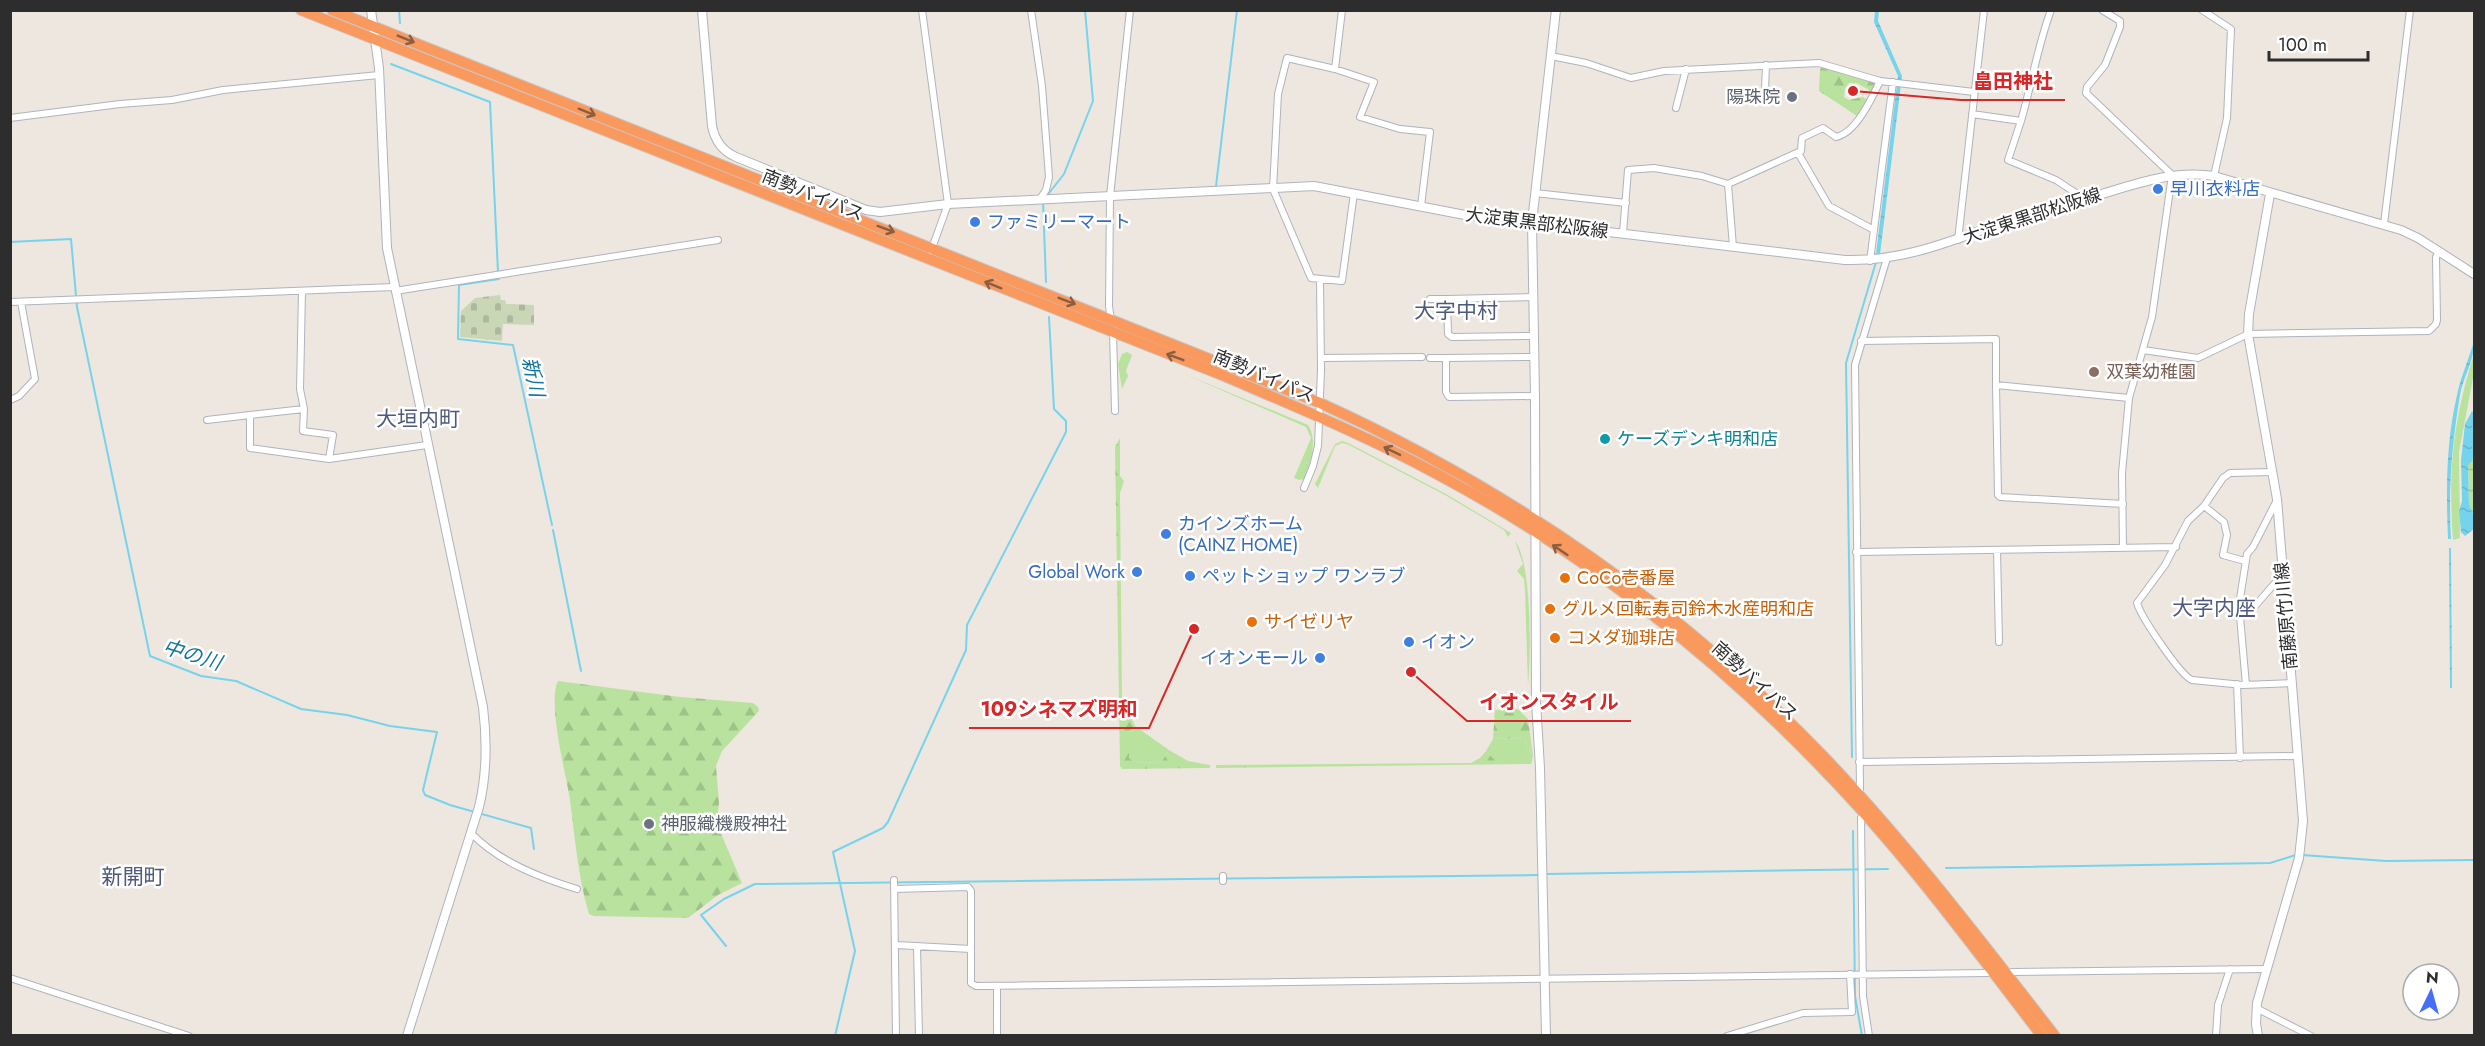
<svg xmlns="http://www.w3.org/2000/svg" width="2485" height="1046" font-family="Jost,'Noto Sans JP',sans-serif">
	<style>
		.grass { fill: #b9e29e }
		.forest { fill: url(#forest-firs) }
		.wetland { fill: url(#wetland-marsh) }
		.cemetery { fill: url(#cemetery-stones) }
		.water { fill: url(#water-ripples) }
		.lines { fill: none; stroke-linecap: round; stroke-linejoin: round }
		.stream { stroke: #76d3ec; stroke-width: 2 }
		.street-casing { stroke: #b0b3bd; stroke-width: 8 }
		.secondary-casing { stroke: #b0b3bd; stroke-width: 10 }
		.highway-casing { stroke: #c8c8c8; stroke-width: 12 }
		.street { stroke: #fff; stroke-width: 6 }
		.secondary { stroke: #fff; stroke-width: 8 }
		.highway { stroke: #fa995e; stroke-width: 10 }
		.oneway { stroke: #895e43 }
		.worship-dot { fill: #6b7280; stroke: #fff; stroke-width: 2 }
		.shop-dot { fill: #3f7fe0; stroke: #fff; stroke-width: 2 }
		.education-dot { fill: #8d6e63; stroke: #fff; stroke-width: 2 }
		.culture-dot { fill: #0f9aa8; stroke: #fff; stroke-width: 2 }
		.food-dot { fill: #e8710a; stroke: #fff; stroke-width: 2 }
		.labels { text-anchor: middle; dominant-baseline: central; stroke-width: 5; stroke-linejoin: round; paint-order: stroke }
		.worship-label { font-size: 18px; fill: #5b616d; stroke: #fff; text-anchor: end }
		.shop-label { font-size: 18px; fill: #366cbe; stroke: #fff; text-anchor: start }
		.street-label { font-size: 18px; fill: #2d2d2d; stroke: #fff }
		.education-label { font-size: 18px; fill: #785e54; stroke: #fff; text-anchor: start }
		.culture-label { font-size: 18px; fill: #0d838f; stroke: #fff; text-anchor: start }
		.food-label { font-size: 18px; fill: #c56008; stroke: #fff; text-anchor: start }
		.water-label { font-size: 20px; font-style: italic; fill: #11749d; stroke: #fff }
		.quarter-label { font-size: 21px; fill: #4d597d; stroke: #fff }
		.leader { fill: none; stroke: #d62828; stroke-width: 2 }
		.callout-dot { fill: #d62828; stroke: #fff; stroke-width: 2 }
		.callout-label { font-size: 20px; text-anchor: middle; font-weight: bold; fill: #d62828; stroke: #fff; stroke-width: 5; stroke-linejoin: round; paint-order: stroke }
	</style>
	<defs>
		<pattern id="forest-firs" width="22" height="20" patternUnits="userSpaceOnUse" patternTransform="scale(1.5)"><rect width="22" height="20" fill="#b9e29e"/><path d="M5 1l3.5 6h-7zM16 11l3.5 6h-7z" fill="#9fc288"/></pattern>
		<pattern id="wetland-marsh" width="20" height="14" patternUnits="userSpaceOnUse" patternTransform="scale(1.5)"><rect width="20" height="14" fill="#b9e29e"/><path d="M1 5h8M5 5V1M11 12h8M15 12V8" fill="none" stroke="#9fc288"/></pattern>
		<pattern id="cemetery-stones" width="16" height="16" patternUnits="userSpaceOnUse" patternTransform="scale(1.5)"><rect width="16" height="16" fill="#c9d7b7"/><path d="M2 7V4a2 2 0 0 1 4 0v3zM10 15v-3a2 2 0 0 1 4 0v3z" fill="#adb99e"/></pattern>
		<pattern id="water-ripples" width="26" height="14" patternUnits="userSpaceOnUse" patternTransform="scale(1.5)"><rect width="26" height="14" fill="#76d3ec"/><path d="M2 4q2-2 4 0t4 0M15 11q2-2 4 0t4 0" fill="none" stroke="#66b5cb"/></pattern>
	</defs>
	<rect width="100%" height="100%" fill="#eee7e0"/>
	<path class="grass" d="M1127,352L1132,355L1126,371L1128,376L1122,389L1118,364L1122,354Z
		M2474,354V373L2459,452L2460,538L2453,540C2448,471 2453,421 2474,354Z
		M1182,373L1308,425C1318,440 1311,463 1304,479L1299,480L1294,478L1311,438L1306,427Z
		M1342,441L1348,443L1446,494L1511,533L1508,537L1504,530L1445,495L1347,444L1342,443L1335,446L1318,488L1315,484L1335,444Z
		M1515,541C1532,561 1531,657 1528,686L1525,590L1524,579L1517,571L1523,564Z
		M1135,726L1169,750L1161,763L1134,762L1129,758V732Z
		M1525,738L1526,746L1533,755L1532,761H1496L1486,751L1493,739Z"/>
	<path class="forest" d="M1825,66L1876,83L1871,96L1869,90L1857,83H1849L1845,88L1844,97L1849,100L1863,97L1869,101L1857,116L1819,91L1820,69Z
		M1120,438V476L1124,481L1120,493L1122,697L1135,726L1129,732V758L1134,762L1161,763L1169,750L1188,761L1210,765V768L1122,769L1120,766L1115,447Z
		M558,681L680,697L753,703L758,707L759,711L722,751L716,766L719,803L717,824L742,883L718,895L688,918L594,916L589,914C578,877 575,838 570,800C566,773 547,704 558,681Z
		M1518,709L1528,719L1533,755L1526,746L1525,738L1493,739L1495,710Z
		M1486,751L1496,761H1532L1531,764L1216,768V765L1471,763L1480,758Z"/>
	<path class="wetland" d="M2474,459V516L2469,504L2468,464Z"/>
	<path class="cemetery" d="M500,295L501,300H505L506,304L534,305V325L503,324L502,341L460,337L461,311L475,298Z"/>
	<path class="water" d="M1875,11H1879L1878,21L1902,76L1880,254H1876L1898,76L1874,22Z
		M2474,341C2475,360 2463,377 2460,395C2452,443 2448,490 2451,539H2448C2446,491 2446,442 2457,395C2461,376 2469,359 2474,341Z
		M2472,411L2474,413V459L2468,465L2469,504L2474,516V529L2465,536L2461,532L2459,511L2462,501L2461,460L2465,424Z
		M2449,548H2451L2452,688H2450Z"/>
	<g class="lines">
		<path class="stream" d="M399,10L400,23
			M391,64L490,102L498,272
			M1216,186L1237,10
			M1046,197L1064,174L1093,101L1085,10
			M1043,201L1046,282
			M10,242L71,239L77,307L150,656L201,676L236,681L301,709L347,715L390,726L437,732L423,790L425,795L450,805L531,828L534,849
			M499,279L459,285L458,339L513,345L552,525
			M553,530L581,671
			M1852,757L1846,363L1876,262
			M1853,831L1855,996L1862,1036
			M2302,855L2386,861L2474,860
			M1946,868L2270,863L2296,855
			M1545,874L1888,869
			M726,946L701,915L724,899L755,884L1540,875
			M835,1036L855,951L833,852L883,828L888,822L966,650L967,625L1066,432V421L1054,409L1049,317"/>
		<defs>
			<path id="street" d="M922,10L948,204L931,251
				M1031,10L1042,86L1049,177L1046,190L1040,199
				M2102,10L2120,21V27L2105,65L2087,87L2086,93L2172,175L2152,317L2129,398L2122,473L2123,548
				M2202,10L2231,29L2227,118L2214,176
				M1551,56L1586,63L1631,78L1664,71L1819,63L1880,81L1974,92
				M1335,69L1342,10
				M1765,89L1766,65
				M1676,108L1686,69
				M1972,114L2021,121C2032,83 2037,48 2051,10
				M10,118L120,104L172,100L223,90L379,75
				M2021,121L2008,160L2056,180L2085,199
				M1798,153L1829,206L1874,230
				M1728,184L1733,247
				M1354,193L1342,281L1311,278L1273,189L1278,94L1287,58L1335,69L1374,82L1360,117L1400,129L1430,132L1421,206
				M1535,193L1626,203
				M2384,224L2410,10
				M1623,233L1628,170L1654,168L1702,176L1728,184L1801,151L1802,138L1823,128L1836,137C1856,133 1872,98 1880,81
				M1958,240L1984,10
				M1870,261L1893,82
				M302,291L300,389L304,409L250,415V448L329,459L427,445
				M395,291L718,240
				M1533,297L1447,299L1448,334L1452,337L1534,336
				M1430,299H1447
				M10,302L394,287
				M1111,320L1109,306L1110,196L1130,10
				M1113,330L1115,411
				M1861,341L1996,339V385L2129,398
				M2143,350L2198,358L2248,334L2429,331L2436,324L2437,320L2436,257L2439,251
				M1534,357L1446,358V392L1449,397L1535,396
				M1321,358L1422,357
				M1430,358H1446
				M1996,385L1998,495L2000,497L2123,504
				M10,400L19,396L35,379L21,302
				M304,409L303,431L333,435L329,459
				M207,420L250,415
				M2273,472L2230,473L2223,478L2204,506L2188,521L2165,565L2137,603C2141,617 2180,675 2192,680L2243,685L2292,683
				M1304,488L1313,466L1318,446L1321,370L1320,280
				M2276,502L2253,547L2247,554L2239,605L2255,606L2275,583L2283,581
				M2204,506L2224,522L2227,535L2223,555L2245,561
				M1997,550L1999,642
				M1856,552L2176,547
				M2239,605L2246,685
				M2237,684L2240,758
				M1859,762L2297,756
				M1860,789L1855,365L1887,258
				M1861,818L1863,996L1869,1036
				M472,834C499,862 541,878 577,889
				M1223,876V881
				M894,880L896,1036
				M894,889L968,887L971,891V983L976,986L1987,973
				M896,945L971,949
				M917,946L919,1036
				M2012,972L2266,969
				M10,978L189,1036
				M2256,1008L2311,1036
				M997,1036V986
				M1727,1036L1803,1013L1852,1012L1850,974
				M2216,1036L2218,1005L2230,969"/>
			<path id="secondary" d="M371,10L379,68L387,248L483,707C487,740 487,774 479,807L407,1036
				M702,10L712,126C715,141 722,151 736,157L866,210L880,212L948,204L1314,186L1465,215L1845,260C1913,262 1964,234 2026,215C2051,207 2077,202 2102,194C2138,183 2175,170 2214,176L2401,230L2418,238L2474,274
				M1546,1036L1540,768L1536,701L1535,396L1532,222L1556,10
				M2258,1036L2256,1024L2257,1003L2299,858L2303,821L2277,499L2248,334L2249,314L2270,194"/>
			<path id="highway" d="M301,10L1222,375C1294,406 1367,436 1437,474C1580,550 1712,653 1824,770C1904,852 1972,945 2042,1036
				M332,10L1320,403C1512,490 1679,606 1825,758C1908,845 1981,941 2055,1036"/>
		</defs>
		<use href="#street" class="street-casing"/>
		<use href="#secondary" class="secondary-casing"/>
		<use href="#highway" class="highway-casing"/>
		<use href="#street" class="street"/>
		<use href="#secondary" class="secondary"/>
		<use href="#highway" class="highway"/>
	</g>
	<defs><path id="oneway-shaft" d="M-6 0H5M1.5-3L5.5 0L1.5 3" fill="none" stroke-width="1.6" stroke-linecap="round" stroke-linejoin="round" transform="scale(1.5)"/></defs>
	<g class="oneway">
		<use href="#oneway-shaft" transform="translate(406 39) rotate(22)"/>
		<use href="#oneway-shaft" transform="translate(587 112) rotate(22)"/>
		<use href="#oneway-shaft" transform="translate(886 229) rotate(20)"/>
		<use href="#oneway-shaft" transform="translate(993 285) rotate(-158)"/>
		<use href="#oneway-shaft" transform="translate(1067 301) rotate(21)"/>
		<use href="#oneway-shaft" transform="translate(1175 357) rotate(-159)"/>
		<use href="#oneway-shaft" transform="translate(1392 451) rotate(-154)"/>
		<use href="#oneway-shaft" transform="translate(1560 550) rotate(-146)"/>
	</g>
	<g class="worship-dot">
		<circle cx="1792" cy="97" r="6"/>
		<circle cx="649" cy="824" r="6"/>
	</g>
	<g class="shop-dot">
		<circle cx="2158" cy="189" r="6"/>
		<circle cx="975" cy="222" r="6"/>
		<circle cx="1166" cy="534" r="6"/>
		<circle cx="1137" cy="572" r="6"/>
		<circle cx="1190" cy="576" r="6"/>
		<circle cx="1409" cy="642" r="6"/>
		<circle cx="1320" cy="658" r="6"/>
	</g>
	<circle class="education-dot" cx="2094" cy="372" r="6"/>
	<circle class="culture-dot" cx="1605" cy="439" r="6"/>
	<g class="food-dot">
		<circle cx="1565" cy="578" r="6"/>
		<circle cx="1550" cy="609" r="6"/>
		<circle cx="1252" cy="622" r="6"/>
		<circle cx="1555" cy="638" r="6"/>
	</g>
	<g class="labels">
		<g class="worship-label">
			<text x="1780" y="97">陽珠院</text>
			<text x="661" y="824" text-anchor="start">神服織機殿神社</text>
		</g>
		<g class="shop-label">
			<text x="2170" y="189">早川衣料店</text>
			<text x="987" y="222">ファミリーマート</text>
			<text x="1178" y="524">カインズホーム<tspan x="1178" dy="21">(CAINZ HOME)</tspan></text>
			<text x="1125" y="572" text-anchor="end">Global Work</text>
			<text x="1202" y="576">ペットショップ ワンラブ</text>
			<text x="1421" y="642">イオン</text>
			<text x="1308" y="658" text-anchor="end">イオンモール</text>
		</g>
		<g class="street-label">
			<text transform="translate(813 195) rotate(22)">南勢バイパス</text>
			<text transform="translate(2032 216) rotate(-18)">大淀東黒部松阪線</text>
			<text transform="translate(1537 223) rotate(7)">大淀東黒部松阪線</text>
			<text transform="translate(1264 376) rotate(23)">南勢バイパス</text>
			<text transform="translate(2286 616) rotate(-95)">南藤原竹川線</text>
			<text transform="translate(1755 681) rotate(42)">南勢バイパス</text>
		</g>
		<g class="education-label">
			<text x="2106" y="372">双葉幼稚園</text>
		</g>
		<g class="culture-label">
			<text x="1617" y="439">ケーズデンキ明和店</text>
		</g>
		<g class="food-label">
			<text x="1577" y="578">CoCo壱番屋</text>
			<text x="1562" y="609">グルメ回転寿司鈴木水産明和店</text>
			<text x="1264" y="622">サイゼリヤ</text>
			<text x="1567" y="638">コメダ珈琲店</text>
		</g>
		<g class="water-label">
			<text transform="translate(533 377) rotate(78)">新川</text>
			<text transform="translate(192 655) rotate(17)">中の川</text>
		</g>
		<g class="quarter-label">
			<text x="1456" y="311">大字中村</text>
			<text x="418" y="419">大垣内町</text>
			<text x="2214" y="608">大字内座</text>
			<text x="133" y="877">新開町</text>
		</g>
	</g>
	<path class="leader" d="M1853 91L1961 100H2065M1411 672L1467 721H1631M1194 629L1149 728H969"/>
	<g class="callout-dot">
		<circle cx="1853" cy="91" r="6"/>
		<circle cx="1411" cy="672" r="6"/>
		<circle cx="1194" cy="629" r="6"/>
	</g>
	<g class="callout-label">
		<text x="2013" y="88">畠田神社</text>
		<text x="1549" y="709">イオンスタイル</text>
		<text x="1059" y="716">109シネマズ明和</text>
	</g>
	<rect width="2485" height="1046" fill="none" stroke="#2d2d2d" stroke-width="24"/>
	<g transform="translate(2431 992) rotate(5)"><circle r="28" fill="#ffffff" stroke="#ababab" stroke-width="1.5"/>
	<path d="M0-4.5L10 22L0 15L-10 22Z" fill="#456ff6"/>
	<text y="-9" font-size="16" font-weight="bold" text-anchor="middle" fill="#2d2d2d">N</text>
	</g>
	<path d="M2269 51v9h99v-9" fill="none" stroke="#2d2d2d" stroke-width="3"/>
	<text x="2278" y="51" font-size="18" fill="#2d2d2d" stroke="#ffffff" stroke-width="4.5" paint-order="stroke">100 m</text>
</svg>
